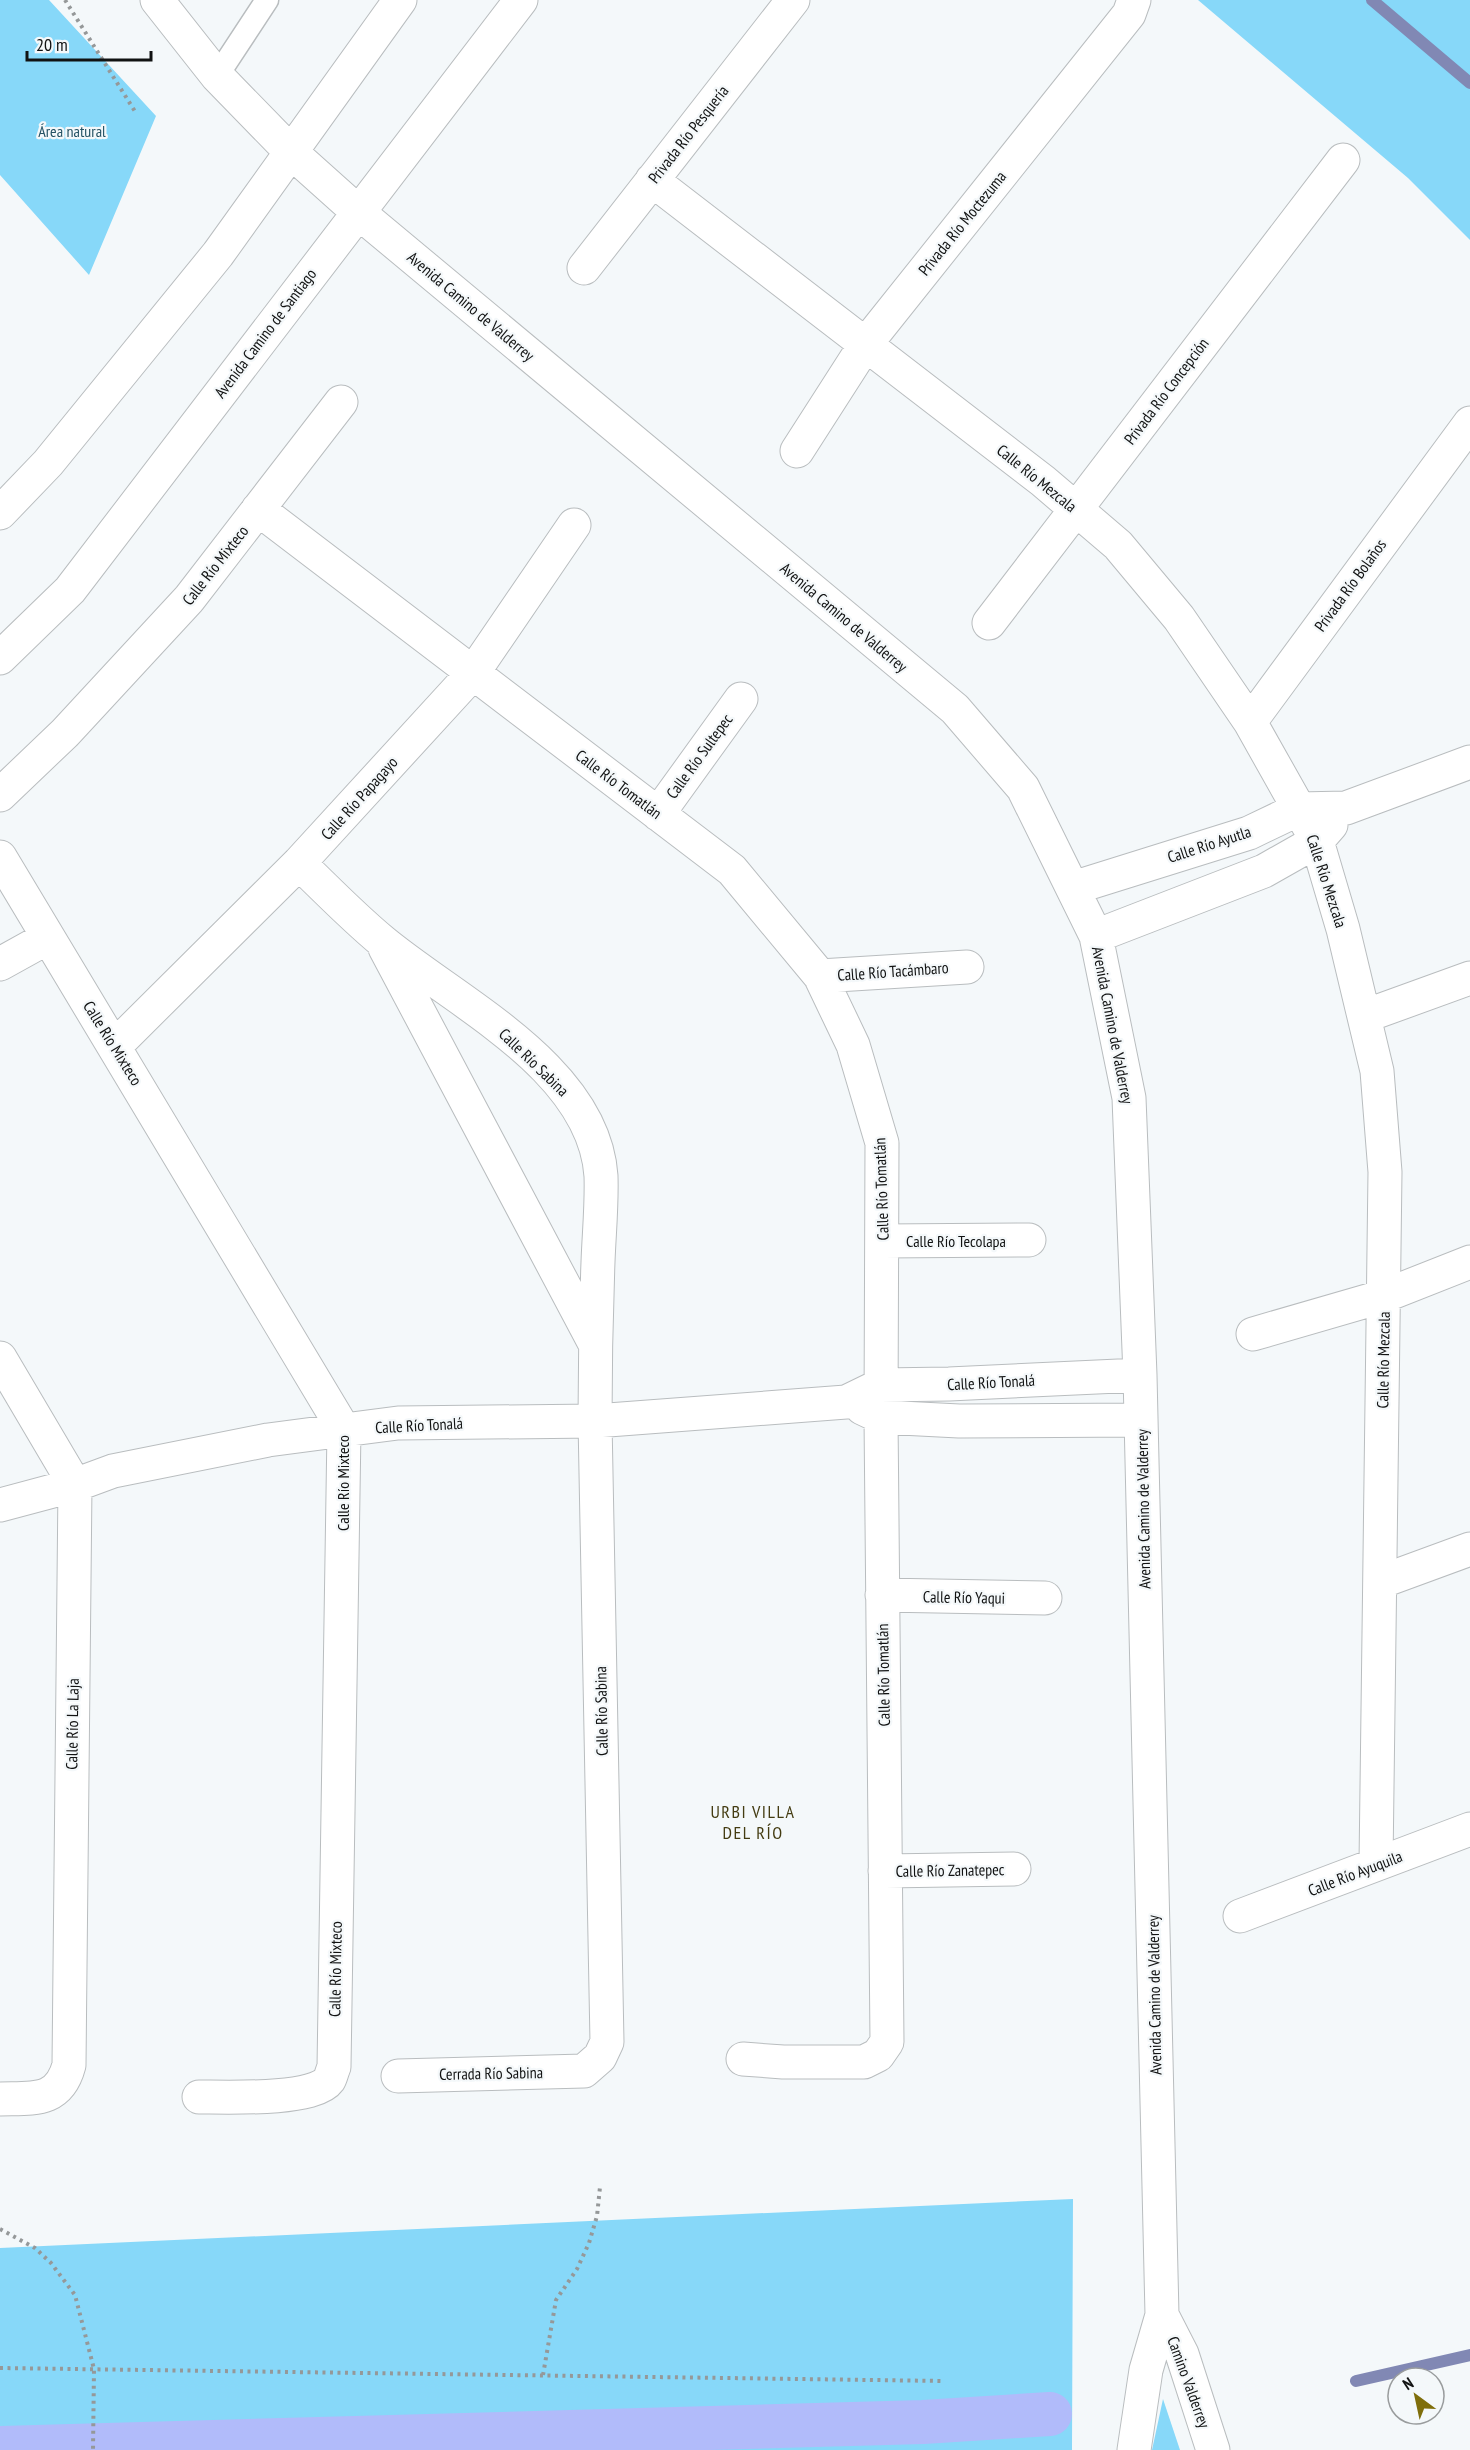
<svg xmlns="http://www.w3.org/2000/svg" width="1470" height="2450" font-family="'PT Sans Narrow',sans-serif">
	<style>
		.green { fill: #87d8f9 }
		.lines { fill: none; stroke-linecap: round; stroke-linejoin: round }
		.stream { stroke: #8188b4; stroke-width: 12 }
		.canal { stroke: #b1bbfa; stroke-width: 44 }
		.service-casing { stroke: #b9bdbf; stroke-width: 25 }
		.minor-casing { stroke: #b9bdbf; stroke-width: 35 }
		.path { stroke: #959899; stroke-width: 4; stroke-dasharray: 3 4.5; stroke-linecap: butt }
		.service { stroke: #fff; stroke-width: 22 }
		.minor { stroke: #fff; stroke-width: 33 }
		.labels { text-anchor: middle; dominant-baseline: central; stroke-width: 4.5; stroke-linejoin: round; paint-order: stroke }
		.park-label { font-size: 16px; fill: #255264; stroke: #f4f8fa }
		.street-label { font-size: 16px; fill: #111212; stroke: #f4f8fa }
		.neighbourhood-label { font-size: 18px; letter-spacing: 1.5px; fill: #443c12; stroke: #f4f8fa }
	</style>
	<rect width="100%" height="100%" fill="#f4f8fa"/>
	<path class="green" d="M0,0H49L156,116L89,275L0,175Z
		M1198,0H1470V240L1408,178Z
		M1073,2199L1072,2450H0V2248Z
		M1163,2399L1180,2450H1152Z"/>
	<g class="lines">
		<path class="stream" d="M1372,0L1470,83
			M1356,2381L1470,2355"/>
		<path class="canal" d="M0,2448L923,2422L1050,2414"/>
		<defs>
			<path id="service" d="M217,76L267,0"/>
			<path id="minor" d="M157,0L217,76L291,152L358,212L955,709L1023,788L1096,936L1129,1098L1140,1375L1162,2315L1146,2370L1134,2450
				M652,180L1043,481L1118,545L1179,618L1250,722L1317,841L1343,929L1377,1071L1385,1172L1376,1864
				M584,268L793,0
				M797,451L865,345L1129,14L1134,0
				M258,509L732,870L820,976L853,1045L882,1143L881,1417L887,2042L878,2055L864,2062H783L743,2059
				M0,513L48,463L218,254L400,0
				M989,623L1343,160
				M0,658L70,590L521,0
				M1250,722L1470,423
				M0,795L65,733L189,599L341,402
				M658,814L741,699
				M0,857L344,1430L334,2067C332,2071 331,2077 329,2080C314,2101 224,2097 199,2097
				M299,863C326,889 353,917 382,941C455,1002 594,1068 601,1176C602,1204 599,1234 598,1262C596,1315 595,1368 595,1421L607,2042L600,2057L584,2071L398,2076
				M1073,888L1249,833L1299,809L1346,808L1470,762
				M1096,936L1264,871L1317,841L1331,825
				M385,948L594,1342
				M0,964L47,938
				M820,976L967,967
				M1365,1016L1470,978
				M115,1046L299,863L473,673L574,525
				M883,1241L1029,1240
				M1253,1334L1384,1296L1470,1262
				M0,1358L75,1485L69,2065C59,2103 33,2098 0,2099
				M862,1408L881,1417L959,1421L1140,1420
				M0,1505L75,1485L113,1471L268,1440L344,1430L398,1423L595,1421L846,1402L881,1385L949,1384L1140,1375
				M1380,1582L1470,1549
				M882,1595L1045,1598
				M885,1871L1014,1869
				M1240,1916L1470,1829
				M1162,2315L1182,2354L1213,2450"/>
		</defs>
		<use href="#service" class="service-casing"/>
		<use href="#minor" class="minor-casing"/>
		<path class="path" d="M65,0L136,113
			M0,2229L35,2248L51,2263L75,2295L94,2369L93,2450
			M0,2368L944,2381
			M543,2375L556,2300L577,2269L589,2243L597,2216L600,2187"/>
		<use href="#service" class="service"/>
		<use href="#minor" class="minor"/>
	</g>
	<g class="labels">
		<g class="park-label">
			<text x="72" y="131">Área natural</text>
		</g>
		<g class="street-label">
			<text transform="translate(688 134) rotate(-52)">Privada Río Pesquería</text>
			<text transform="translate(962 223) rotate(-51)">Privada Río Moctezuma</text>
			<text transform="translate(471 306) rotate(40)">Avenida Camino de Valderrey</text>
			<text transform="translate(265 333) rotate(-53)">Avenida Camino de Santiago</text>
			<text transform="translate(1166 391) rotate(-53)">Privada Río Concepción</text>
			<text transform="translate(1037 478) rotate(39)">Calle Río Mezcala</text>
			<text transform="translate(215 565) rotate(-52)">Calle Río Mixteco</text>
			<text transform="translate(1350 585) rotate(-54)">Privada Río Bolaños</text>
			<text transform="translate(844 617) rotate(40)">Avenida Camino de Valderrey</text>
			<text transform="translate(699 756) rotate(-54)">Calle Río Sultepec</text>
			<text transform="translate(619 784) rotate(37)">Calle Río Tomatlán</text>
			<text transform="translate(359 798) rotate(-48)">Calle Río Papagayo</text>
			<text transform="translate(1209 844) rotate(-18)">Calle Río Ayutla</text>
			<text transform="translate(1327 881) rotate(72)">Calle Río Mezcala</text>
			<text transform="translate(893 971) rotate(-4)">Calle Río Tacámbaro</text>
			<text transform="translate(1113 1025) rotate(79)">Avenida Camino de Valderrey</text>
			<text transform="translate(113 1043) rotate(58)">Calle Río Mixteco</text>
			<text transform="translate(534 1062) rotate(44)">Calle Río Sabina</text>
			<text transform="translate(881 1189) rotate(-92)">Calle Río Tomatlán</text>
			<text x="956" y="1241">Calle Río Tecolapa</text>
			<text transform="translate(1383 1360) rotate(-89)">Calle Río Mezcala</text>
			<text transform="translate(991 1382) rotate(-3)">Calle Río Tonalá</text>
			<text transform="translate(419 1425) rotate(-3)">Calle Río Tonalá</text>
			<text transform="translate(343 1483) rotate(-90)">Calle Río Mixteco</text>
			<text transform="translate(1143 1509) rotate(-91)">Avenida Camino de Valderrey</text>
			<text transform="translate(964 1597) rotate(1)">Calle Río Yaqui</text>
			<text transform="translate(883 1675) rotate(-91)">Calle Río Tomatlán</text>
			<text transform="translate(601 1711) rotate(-91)">Calle Río Sabina</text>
			<text transform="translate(72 1724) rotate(-89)">Calle Río La Laja</text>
			<text transform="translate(950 1870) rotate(-1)">Calle Río Zanatepec</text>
			<text transform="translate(1355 1873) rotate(-21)">Calle Río Ayuquila</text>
			<text transform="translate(335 1969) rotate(-89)">Calle Río Mixteco</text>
			<text transform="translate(1154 1995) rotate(-91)">Avenida Camino de Valderrey</text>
			<text transform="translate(491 2073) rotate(-1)">Cerrada Río Sabina</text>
			<text transform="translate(1189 2382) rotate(70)">Camino Valderrey</text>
		</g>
		<g class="neighbourhood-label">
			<text x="753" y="1811">URBI VILLA<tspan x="753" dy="21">DEL RÍO</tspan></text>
		</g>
	</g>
	<g transform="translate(1416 2396) rotate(327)"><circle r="28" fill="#f4f8fa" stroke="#999c9d" stroke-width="1.5"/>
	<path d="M0-4.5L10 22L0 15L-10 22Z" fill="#7f6e0b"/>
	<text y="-9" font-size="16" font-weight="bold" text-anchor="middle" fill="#111212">N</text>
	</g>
	<path d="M27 51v9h124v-9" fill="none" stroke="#111212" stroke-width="3"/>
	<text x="36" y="51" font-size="18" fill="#111212" stroke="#f4f8fa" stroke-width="4.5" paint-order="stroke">20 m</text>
</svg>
